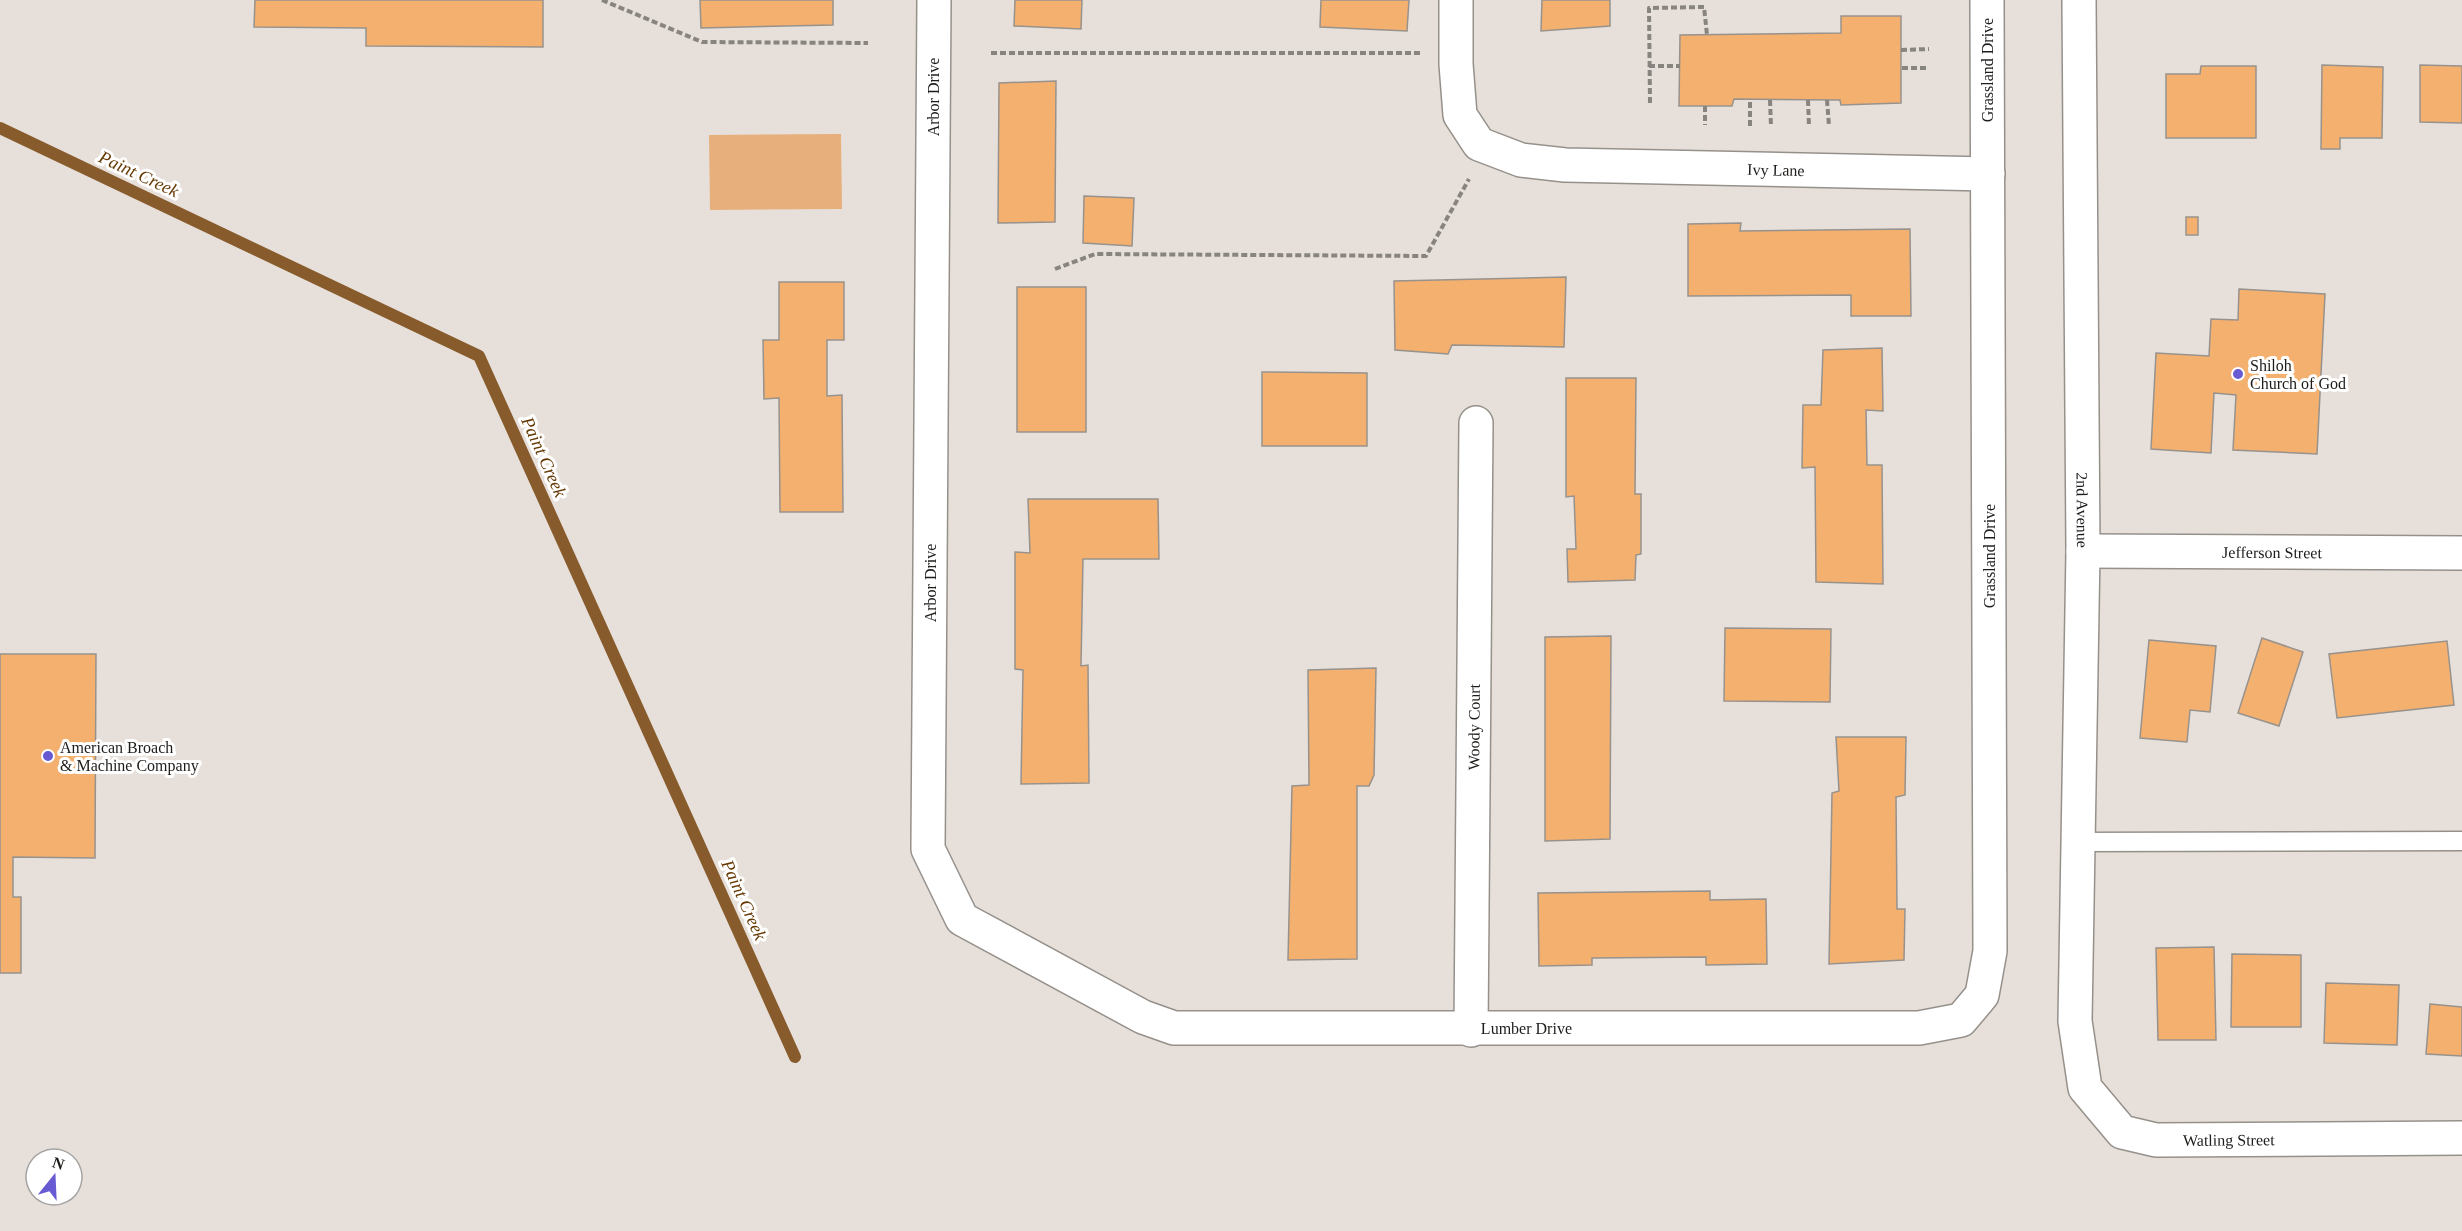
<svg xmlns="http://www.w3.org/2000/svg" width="2462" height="1231" font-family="'Times New Roman',serif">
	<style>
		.green { fill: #e6af7c }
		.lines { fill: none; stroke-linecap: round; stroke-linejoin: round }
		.stream { stroke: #885b2c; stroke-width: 12 }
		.building { fill: #f4b06f; stroke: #98928d; stroke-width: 1.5 }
		.lane-casing { stroke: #96908b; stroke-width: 21 }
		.street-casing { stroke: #96908b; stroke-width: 36 }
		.path { stroke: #88847f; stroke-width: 4; stroke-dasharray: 6 3; stroke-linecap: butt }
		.lane { stroke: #fff; stroke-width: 18 }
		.street { stroke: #fff; stroke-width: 33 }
		.poi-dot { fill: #675ad3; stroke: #fff; stroke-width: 2 }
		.labels { text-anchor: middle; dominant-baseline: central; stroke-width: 6; stroke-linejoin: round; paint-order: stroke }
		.street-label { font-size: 16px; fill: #1e1c1a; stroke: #fff }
		.poi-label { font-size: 16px; fill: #1e1c1a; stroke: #fff; text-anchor: start }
		.water-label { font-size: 18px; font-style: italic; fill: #653904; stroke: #fff }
	</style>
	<rect width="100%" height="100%" fill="#e7e0da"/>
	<path class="green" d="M841,134L842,209L710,210L709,135Z"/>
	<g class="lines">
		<path class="stream" d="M0,128L479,356L795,1057"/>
	</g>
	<path class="building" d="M255,0H543V47L366,46V28L254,27Z
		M700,0H833V25L701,28Z
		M1015,0H1082L1081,29L1014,26Z
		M1321,0H1409L1407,31L1320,27Z
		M1542,0H1610V26L1541,31Z
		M1841,16H1901V103L1841,105L1840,100L1734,99L1732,106H1679L1680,35L1841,33Z
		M2322,65L2383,67L2382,138H2340V149H2321Z
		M2420,65L2462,66V123L2420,122Z
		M2201,66H2256V138H2166V74H2200Z
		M1056,81L1055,222L998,223L999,83Z
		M1084,196L1134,198L1132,246L1083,243Z
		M2186,217H2198V235H2186Z
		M1741,223L1740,231L1910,229L1911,316H1851V295L1688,296V224Z
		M1566,277L1564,347L1452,345L1448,354L1395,350L1394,281Z
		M779,282H844V340H827V396L842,395L843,512H780L779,398L764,399L763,340H779Z
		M1017,287H1086V432H1017Z
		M2239,289L2325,294L2317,454L2233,450L2236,395L2214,393L2211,453L2151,449L2156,353L2209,356L2211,319L2238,320Z
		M1882,348L1883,411L1866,410L1867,465H1882L1883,584L1816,582L1815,467L1802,468L1803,405H1821L1823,350Z
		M1262,372L1367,373V446H1262Z
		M1566,378H1636L1635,494H1641V554L1636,555L1635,580L1568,582L1567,549H1576L1574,496L1566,497Z
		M1028,499H1158L1159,559H1083L1081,666L1088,665L1089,783L1021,784L1023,670L1015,669V552L1030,553Z
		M1725,628L1831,629L1830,702L1724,701Z
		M1611,636L1610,839L1545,841V637Z
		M2262,638L2303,652L2279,726L2238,713Z
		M2149,640L2216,646L2210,712L2190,710L2187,742L2140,738Z
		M2447,641L2454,705L2337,718L2329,654Z
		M0,654H96L95,858L13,857V897H21V973H0Z
		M1376,668L1374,775L1369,786H1357V959L1288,960L1292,786L1309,785L1308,670Z
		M1836,737H1906L1905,795L1896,797L1897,909H1905L1904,960L1829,964L1832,793L1839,791Z
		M1710,891V900L1766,899L1767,964L1706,965V957L1592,958V965L1539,966L1538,893Z
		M2214,947L2216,1040H2158L2156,948Z
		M2232,954L2301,955V1027H2231Z
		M2326,983L2399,985L2397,1045L2324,1043Z
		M2430,1004L2462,1007V1056L2426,1054Z"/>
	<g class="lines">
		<defs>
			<path id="lane" d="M2078,842L2462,841"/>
			<g id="street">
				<path id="s1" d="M934,0L928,849L962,919L1143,1017L1174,1028H1919L1961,1020L1982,995L1990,951L1987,0"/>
				<path id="s2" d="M1456,0V64L1460,115L1479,144L1521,160L1565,165L1988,174"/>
				<path id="s3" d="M2079,0L2083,551L2075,1021L2085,1088L2122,1132L2156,1140L2462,1138"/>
				<path id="s4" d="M2083,551L2462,553"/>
				<path id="s5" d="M1471,1030L1476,423"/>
			</g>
		</defs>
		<use href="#lane" class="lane-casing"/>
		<use href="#street" class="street-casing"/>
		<path class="path" d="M602,0L702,42L868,43
			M1901,50L1929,49
			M991,53H1420
			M1649,66H1680
			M1902,68H1928
			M1770,100L1771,126
			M1808,100L1809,126
			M1827,100L1829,126
			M1650,103L1649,8L1704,7L1707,35
			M1705,106V125
			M1750,126V99
			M1055,269L1095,254L1426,256L1469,179"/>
		<use href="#lane" class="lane"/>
		<use href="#street" class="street"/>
	</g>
	<g class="poi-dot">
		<circle cx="2238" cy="374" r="6"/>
		<circle cx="48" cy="756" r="6"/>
	</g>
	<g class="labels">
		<g class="street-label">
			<text transform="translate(1987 70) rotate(-90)">Grassland Drive</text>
			<text transform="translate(933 97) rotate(-90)">Arbor Drive</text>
			<text stroke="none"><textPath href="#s2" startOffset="450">Ivy Lane</textPath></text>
			<text stroke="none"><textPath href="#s3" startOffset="510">2nd Avenue</textPath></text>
			<text stroke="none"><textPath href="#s4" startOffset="189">Jefferson Street</textPath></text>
			<text transform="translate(1989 556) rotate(-90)">Grassland Drive</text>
			<text transform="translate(930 583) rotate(-90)">Arbor Drive</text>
			<text stroke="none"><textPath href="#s5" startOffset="303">Woody Court</textPath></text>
			<text stroke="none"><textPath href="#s1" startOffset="1518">Lumber Drive</textPath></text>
			<text stroke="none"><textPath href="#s3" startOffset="1254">Watling Street</textPath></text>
		</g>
		<g class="poi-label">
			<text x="2250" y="365">Shiloh<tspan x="2250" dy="18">Church of God</tspan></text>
			<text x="60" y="747">American Broach<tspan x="60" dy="18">&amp; Machine Company</tspan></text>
		</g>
		<g class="water-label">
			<text transform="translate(139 174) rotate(25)">Paint Creek</text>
			<text transform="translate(544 457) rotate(66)">Paint Creek</text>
			<text transform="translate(744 900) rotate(66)">Paint Creek</text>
		</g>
	</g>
	<g transform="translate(54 1177) rotate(18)"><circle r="28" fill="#ffffff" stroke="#a5a4a3" stroke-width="1.5"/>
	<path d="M0-4.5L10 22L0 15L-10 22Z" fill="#675ad3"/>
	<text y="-9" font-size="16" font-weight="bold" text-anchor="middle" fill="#1e1c1a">N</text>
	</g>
</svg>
